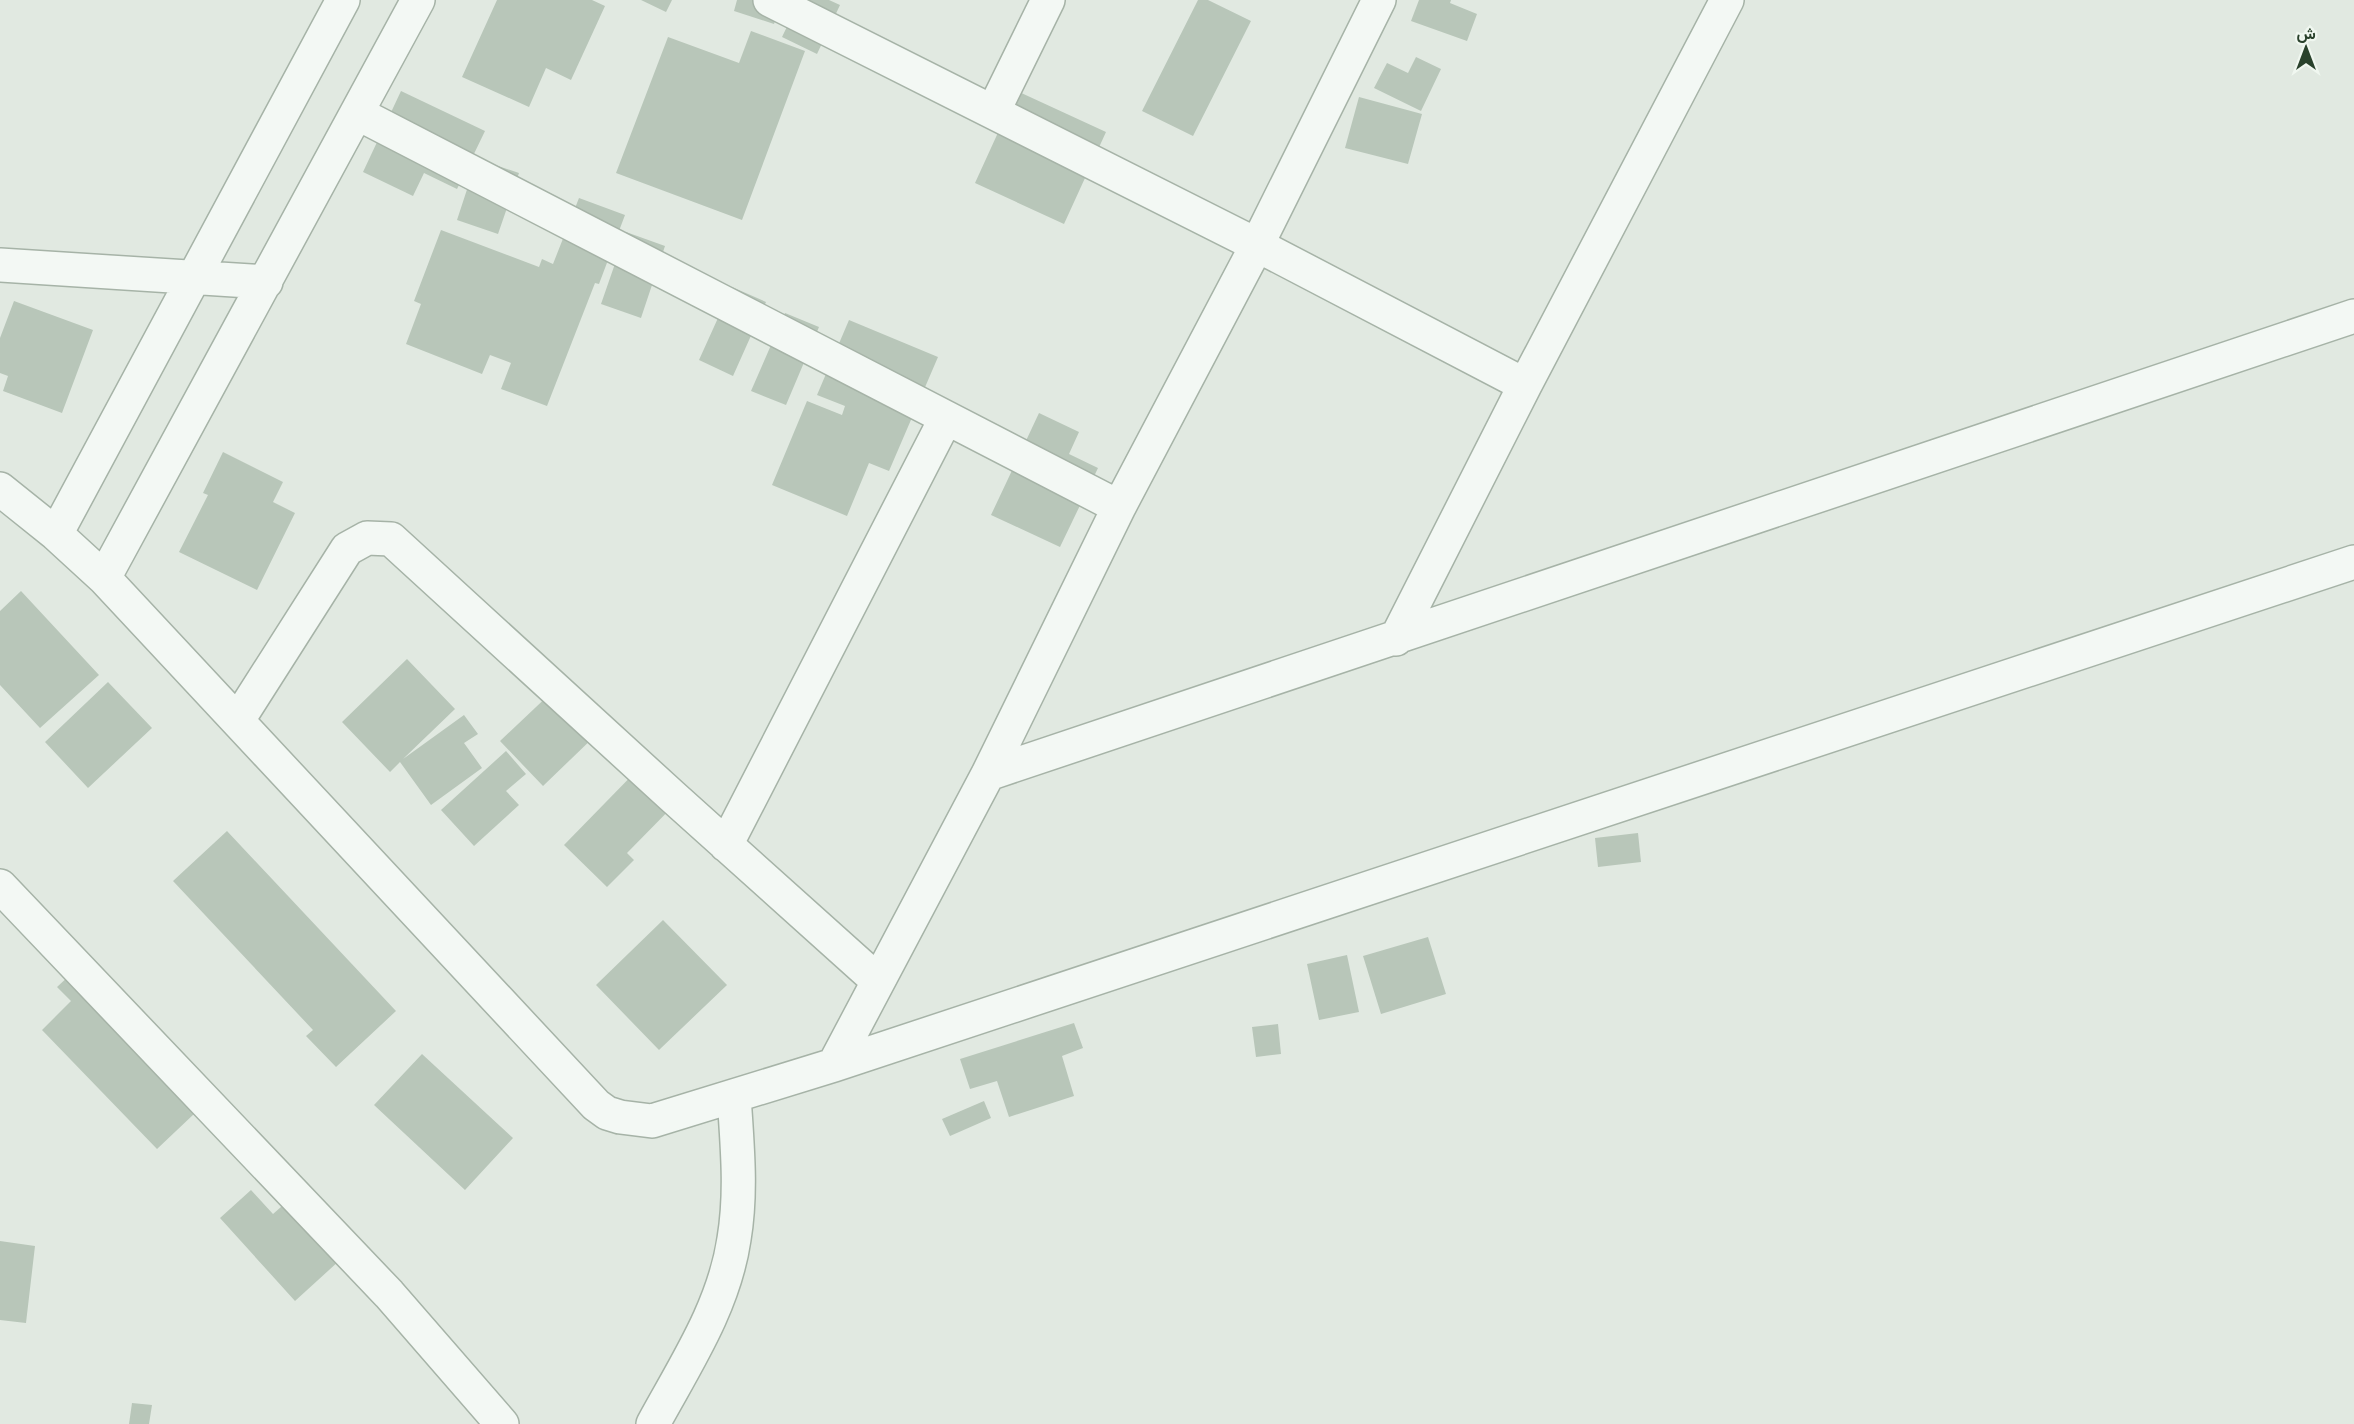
<svg xmlns="http://www.w3.org/2000/svg" width="2354" height="1424" font-family="Cabin,Vazirmatn,sans-serif">
	<style>
		.building { fill: #b8c6b9 }
		.lines { fill: none; stroke-linecap: round; stroke-linejoin: round }
		.minor-casing { stroke: #a6b3a7; stroke-width: 36 }
		.minor { stroke: #f3f8f4; stroke-width: 33 }
	</style>
	<rect width="100%" height="100%" fill="#e1e9e1"/>
	<path class="building" d="M497,0H592L605,6L571,80L546,68L529,107L462,77Z
		M641,0H672L666,12Z
		M737,0H782L774,24L734,11Z
		M800,0H829L840,5L817,54L782,37Z
		M1198,0H1208L1251,21L1193,136L1142,111Z
		M1419,0H1451L1450,3L1477,14L1467,41L1411,21Z
		M751,31L805,51L742,220L616,173L668,37L739,63Z
		M1416,57L1441,69L1421,111L1374,88L1387,63L1408,73Z
		M401,91L485,131L457,189L424,173L413,196L363,172Z
		M1017,91L1106,132L1064,224L975,183Z
		M1359,97L1422,114L1408,164L1345,148Z
		M477,159L519,173L498,234L457,220Z
		M579,198L625,215L599,284L595,283L547,406L501,389L511,363L490,355L482,374L406,344L421,304L414,301L441,230L539,267L542,259L553,264Z
		M626,232L665,246L641,318L601,304Z
		M732,287L766,302L733,376L699,360Z
		M14,301L93,330L62,413L3,391L8,376L0,373V338Z
		M785,313L819,327L786,405L751,391Z
		M849,320L938,357L889,471L869,463L847,516L772,485L807,401L842,415L845,406L817,395Z
		M1039,413L1079,432L1069,454L1098,468L1060,547L991,515Z
		M223,452L283,482L273,502L295,513L257,590L179,552L208,495L203,493Z
		M21,591L99,675L40,728L0,685V611Z
		M407,659L455,709L403,759L464,715L478,734L464,743L482,768L431,805L400,762L390,772L342,722Z
		M108,682L152,728L88,788L45,742Z
		M554,690L597,734L543,786L500,741Z
		M506,751L526,774L506,791L519,805L474,846L441,810Z
		M646,761L683,796L627,853L634,860L607,887L564,845Z
		M227,831L396,1011L336,1067L306,1036L313,1030L173,881Z
		M1638,833L1641,862L1598,867L1595,838Z
		M663,920L727,985L659,1050L596,985Z
		M1428,937L1446,994L1381,1014L1363,956Z
		M1347,955L1359,1012L1319,1020L1307,964Z
		M84,962L213,1096L157,1149L42,1030L71,1001L57,987Z
		M1074,1023L1083,1048L1062,1056L1074,1096L1009,1117L997,1081L970,1089L960,1059Z
		M1278,1024L1281,1054L1256,1057L1252,1027Z
		M422,1054L513,1138L465,1190L374,1105Z
		M984,1101L991,1118L950,1136L942,1119Z
		M251,1190L273,1214L298,1192L351,1250L295,1301L220,1218Z
		M0,1241L35,1246L26,1323L0,1320Z
		M132,1403L152,1405L149,1424H129Z"/>
	<g class="lines">
		<defs>
			<path id="minor" d="M770,0L1257,245L1525,385
				M993,112L1048,0
				M357,113L1119,507
				M0,265L266,282
				M0,489L56,534L104,578L596,1105L607,1113L620,1117L652,1121L834,1065L2354,562
				M56,534L343,0
				M104,578L418,0
				M1396,639L1525,385L1727,0
				M238,720L347,549L367,538L391,539L672,796L878,981
				M988,774L2354,316
				M726,845L946,418
				M0,886L389,1294L502,1424
				M834,1065L988,774L1119,507L1257,245L1379,0
				M653,1424C685,1365 724,1307 734,1239C742,1192 737,1143 734,1096"/>
		</defs>
		<use href="#minor" class="minor-casing"/>
		<use href="#minor" class="minor"/>
	</g>
	<g transform="translate(2306 48)" stroke="#f0f7f0" stroke-width="4.5" paint-order="stroke">
	<path d="M0-4.5L10 22L0 15L-10 22Z" fill="#29412b"/>
	<text y="-9" font-size="16" font-weight="bold" text-anchor="middle" fill="#29412b">ش</text>
	</g>
</svg>
